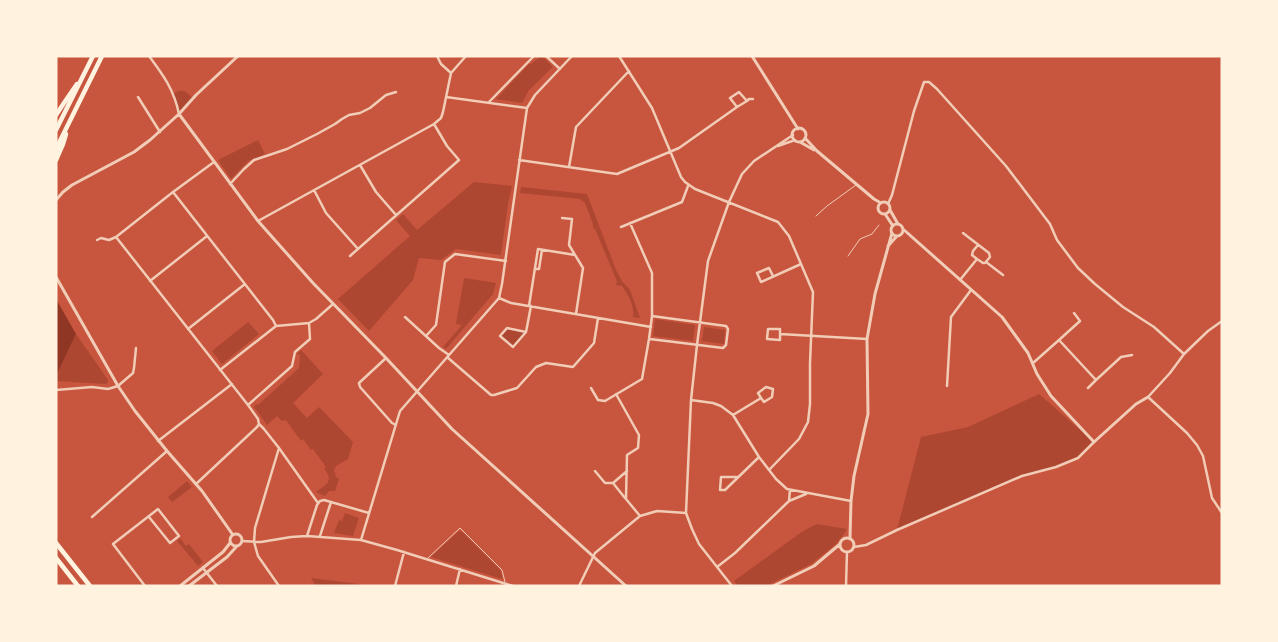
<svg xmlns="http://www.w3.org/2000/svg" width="1278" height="642" font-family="'Work Sans',sans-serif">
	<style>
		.green { fill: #ae4732 }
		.water { fill: #8f3625 }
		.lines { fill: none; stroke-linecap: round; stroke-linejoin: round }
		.service { stroke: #f1ccb7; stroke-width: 1 }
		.minor { stroke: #f1ccb7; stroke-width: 2.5 }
		.tertiary { stroke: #f1ccb7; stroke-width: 3 }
		.primary { stroke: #fff3e0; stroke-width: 4.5 }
		.trunk { stroke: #fff3e0; stroke-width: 4.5 }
	</style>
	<rect width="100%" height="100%" fill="#c8553d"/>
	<path class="green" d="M540,57H543L553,67L529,90L522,103L496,99L529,64H531Z
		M178,91C186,90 188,93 193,99L179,114L173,94Z
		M258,140L265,154L248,161L231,179L218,160Z
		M474,182L512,186L508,204L501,255L456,249L441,260L419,258L413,280L369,331L338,299L410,236L396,220L403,214L417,230Z
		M521,187L587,194L616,270L622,281L630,290L640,318L633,317C635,307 628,294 622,286L616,285L617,281L595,229L593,228V224L585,203L580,199L520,193Z
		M464,278L496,283L493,294L446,349L443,347L462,325L456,324Z
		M655,319L695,325L693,341L653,336Z
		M248,322L259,334L222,364L212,351Z
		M704,327L725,330L724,344L702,341Z
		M507,328L526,332L513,347L500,336Z
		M76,334L108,380V383L105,384L56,381V376Z
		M301,350L323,374L293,403L307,418L319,407L353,442L348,459L336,466L334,470L336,477L339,479L335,491H329L325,496L316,492C327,484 334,482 324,468L326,467L313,449L311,450L303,439L301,441L286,420L282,421L277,416L267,425L254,407L256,404L258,405L299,368L300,355L297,354Z
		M1039,394L1094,442L1078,458L1056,467L1022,476L897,530L921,437L968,427Z
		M187,481L192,487L172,502L168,497Z
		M345,513L359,518L353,536L334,533L339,520L342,521Z
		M817,524L847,529L843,535L835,545L811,564L766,586H738L734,581L803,531Z
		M461,531L501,571L502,579L431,557L458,532Z
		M180,538L186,546L189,544L203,562L198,566L177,541Z
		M311,578L359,584V586H316Z"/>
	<path class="water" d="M56,299L76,334L56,376Z"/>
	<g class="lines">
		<path class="service" d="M816,216L827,206L856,185
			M848,256L860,239L872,234L879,225
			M428,558L460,528L502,570L505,582"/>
		<path class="minor" d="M149,56C164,76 174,90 179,114
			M437,56L441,64L451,73
			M546,56L560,69
			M619,56L652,108L681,177L685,182L695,189L778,222L789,236L813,292L810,363V404L808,422L799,439L769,470
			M138,97L160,132
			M446,97L527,108
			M747,101L749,99H753
			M489,102L534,56
			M778,146L795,140
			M519,160L617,174L679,148L737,107L747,101L739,92L730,98L737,107
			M360,165L376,192L396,215
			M569,167L576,127L629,71
			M230,184L244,169L254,160L287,149L317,134L335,124L342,119L349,115L360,113L370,108L386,95L396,92
			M314,190L326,213L358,249
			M173,192L273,320L276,326
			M888,204L892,195L914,111L924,82H929L937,89L1006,166L1050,224L1057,240L1078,268L1095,284L1123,307L1154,327L1184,354
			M562,218L572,219L569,245L583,268L576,314
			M258,221L434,124L441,118L443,112L451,73L466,56
			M621,227L682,202L688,186
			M116,237L248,405L258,419L259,424L264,429L279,448L318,503
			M97,240L101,238L109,240L116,237L173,192L214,162
			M350,256L459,160L447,146L434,124
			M977,259L972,255L973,251L978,245
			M986,262L1003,275
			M535,269H539L542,250
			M773,276L769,268L757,273L761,282L801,264
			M960,280L977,259L983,263H985L990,257L989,253L963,233
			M150,281L207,236
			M499,298L511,303L651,327
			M529,306L538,249L575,255
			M405,317L439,348L449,355
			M1222,321L1208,331L1184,354L1170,373L1148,397L1187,433L1197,445L1203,456L1212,498L1222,513
			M188,329L245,284
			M526,332L507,328L500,336L513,347L526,332L531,306
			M780,334V340L767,339L768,329H780V334L867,339
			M426,336L436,325L445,262L455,254L506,261
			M650,339L723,348L726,345L728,329L726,326L652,316
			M1059,340L1080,321L1074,313
			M447,357L491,395H494L517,388L536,367L546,363L573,367L594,343L598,318
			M386,358L359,383L360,387L392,423L396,425
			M1033,363L1059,340L1096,380L1121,357L1132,355
			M220,370L276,326L309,323L316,319L333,304
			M947,386L951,317L971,290
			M591,388L598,400L605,401L642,379L649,339L652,316V273L630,223
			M1088,388L1096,380
			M56,390L92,387L108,389L118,386L133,373L134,368L136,348
			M616,394L639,435L638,448L627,455L626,499L640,516
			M691,400L713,403L721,406L733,415L759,457L776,479L787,489L851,501
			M248,405L292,366L295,352L310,339L309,323
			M733,415L761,398L764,402L772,397L773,389L766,387L758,393L761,398
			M158,441L232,384
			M595,471L605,483H613L625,498
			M738,477H721L720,490H725L759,457
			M613,483L627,471
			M196,484L257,427L259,424
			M789,501L806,494
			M92,517L167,451
			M307,536L317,505L320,501L324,500L369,513
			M320,536L331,502
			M361,540L400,411L499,298L502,284L527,108L535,95L572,56
			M242,541L261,542L291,537L307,536L361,540L397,550L513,586
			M854,547L866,545L897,530L1022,476L1056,467L1078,458L1094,442
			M717,567L735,553L789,501L790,490
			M203,568L217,586
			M145,586L113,544L158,509L179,536L170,543L149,517
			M279,586L258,556L254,542L255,528L279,448
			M395,586L404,552
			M456,586L460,569
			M579,586L595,553L640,516L657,511L686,513
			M732,586L699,544L692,529L686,513L691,400L697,345L708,261L729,202L742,174L754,161L793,135
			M846,586L847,552"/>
		<path class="tertiary" d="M752,56L798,129
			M179,114L258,221L313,283L386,358L452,429L626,586
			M792 135a7 7 0 1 1 14 0a7 7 0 1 1-14 0Z
			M805,138L817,151L874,199L881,203
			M800,142L814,150
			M56,200L63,192L72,185L134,152L150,140L179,114L196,95L238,56
			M878 208a6 6 0 1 1 12 0a6 6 0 1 1-12 0Z
			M890,210L898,224
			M885,214L893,226
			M891 230a6 6 0 1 1 12 0a6 6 0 1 1-12 0Z
			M903,229L1002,317L1028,353L1037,374L1051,396L1094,442L1136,404L1148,397
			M888,246L897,236
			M56,277L118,386L135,411L167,451L202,491L233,535
			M230 540a6 6 0 1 1 12 0a6 6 0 1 1-12 0Z
			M840 545a7 7 0 1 1 14 0a7 7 0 1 1-14 0Z
			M850,538L851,501L854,476L868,414L867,339L875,294L892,233
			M180,586L223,552L230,543
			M189,586L227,557L237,546
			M773,586L814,566L840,544"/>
		<path class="primary" d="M56,543L90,586
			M56,558L78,586"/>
		<path class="trunk" d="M56,115L66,100L77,84
			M56,130L93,56
			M56,149L102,56
			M56,160L63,144L66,134"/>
	</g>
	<rect width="1278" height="642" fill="none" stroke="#fff3e0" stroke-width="115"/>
</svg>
